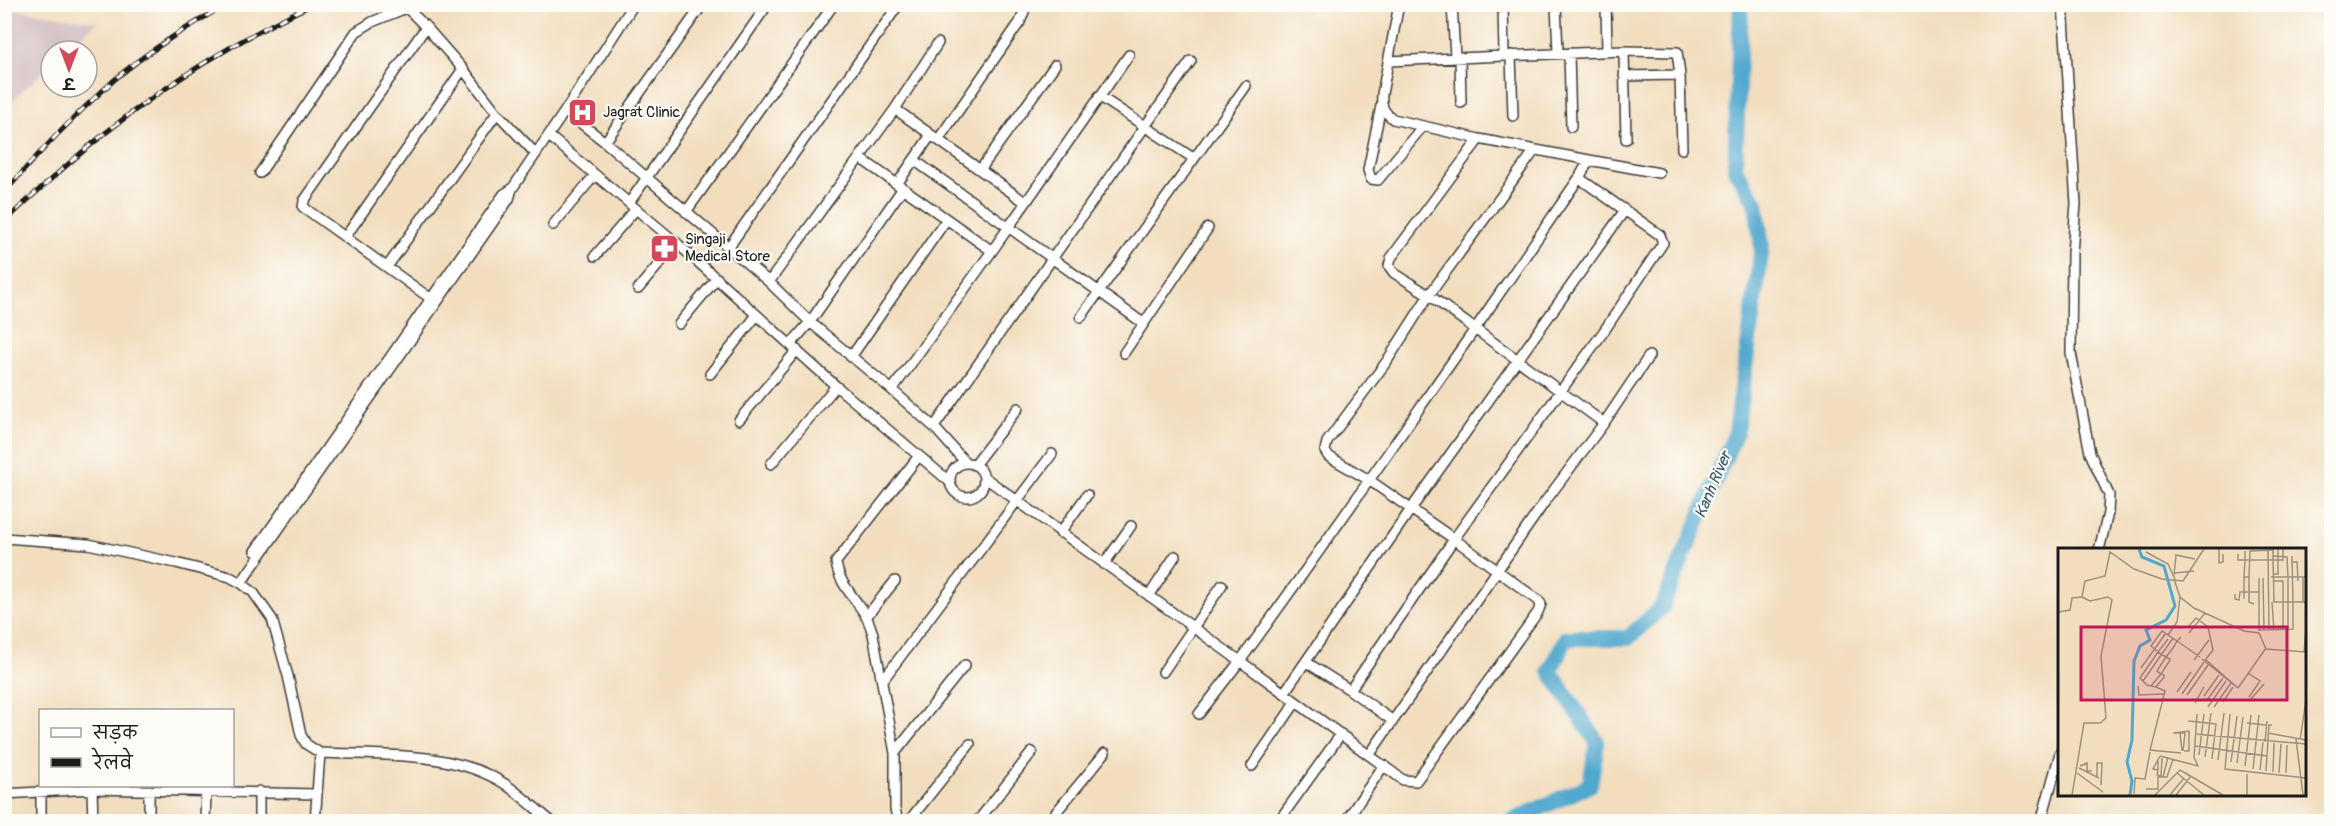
<svg xmlns="http://www.w3.org/2000/svg" width="2336" height="826" font-family="Pangolin,'Playpen Sans Deva',sans-serif">
	<style>
		.industrial { fill: #d2bec2 }
		.lines { fill: none; stroke-linecap: round; stroke-linejoin: round }
		.river { stroke: #51a8ce; stroke-width: 16 }
		.street-casing { stroke: #3c3934; stroke-width: 12 }
		.street { stroke: #fff; stroke-width: 9 }
		.rail-casing { stroke: #1c1c1c; stroke-width: 5 }
		.rail { stroke: #fdfcf7; stroke-width: 3; stroke-dasharray: 9; stroke-linecap: butt }
		.labels { text-anchor: middle; dominant-baseline: central; stroke-width: 4.5; stroke-linejoin: round; paint-order: stroke }
		.poi-label { font-size: 15px; fill: #1c1c1c; stroke: #fdfcf7; text-anchor: start }
		.water-label { font-size: 16px; font-style: italic; fill: #345b6c; stroke: #fdfcf7 }
		.inset-river { fill: none; stroke: #51a8ce; stroke-width: 3 }
		.inset-road { fill: none; stroke: #9c907e; stroke-width: 1.5 }
		.view { fill: #c2185b; fill-opacity: 0.15; stroke: #c2185b; stroke-width: 3 }
		.inset-edge { fill: none; stroke: #1c1c1c; stroke-width: 3 }
	</style>
	<rect width="100%" height="100%" fill="#fdfcf7"/>
	<filter id="ink" filterUnits="userSpaceOnUse"><feTurbulence type="fractalNoise" baseFrequency=".0167" numOctaves="2"/><feDisplacementMap in="SourceGraphic" scale="12" xChannelSelector="R" yChannelSelector="G"/><feConvolveMatrix kernelMatrix="1 2 1 2 8 2 1 2 1" color-interpolation-filters="sRGB"/></filter>
	<filter id="wash" filterUnits="userSpaceOnUse"><feTurbulence type="fractalNoise" baseFrequency=".008" numOctaves="4" result="noise"/><feDisplacementMap in="SourceGraphic" scale="24" xChannelSelector="R" yChannelSelector="G"/><feGaussianBlur stdDeviation="1.35" result="paint"/><feColorMatrix in="noise" values="0 0 0 0 0 0 0 0 0 0 0 0 0 0 0 0 0 1.4 0 .05"/><feComposite in="paint" operator="in"/></filter>
	<g filter="url(#wash)">
		<rect width="100%" height="100%" fill="#f2debf"/>
		<path class="industrial" d="M5,8L97,22L65,51H51V64L5,107Z"/>
		<g class="lines">
			<path class="river" d="M1510,822L1590,785L1597,742L1550,671L1566,638H1628L1662,607L1736,432L1762,247L1756,203L1735,169L1741,4"/>
		</g>
	</g>
	<g filter="url(#ink)">
		<g class="lines">
			<defs>
				<path id="street" d="M403,4L426,27L463,69L497,113L536,154
					M1399,4L1382,94C1381,107 1383,111 1393,119L1479,139
					M1452,4L1455,57
					M1503,4L1504,55
					M1556,4L1558,53
					M1606,4L1607,51
					M2063,4L2076,204L2072,253L2071,353L2090,453L2109,495L2108,513L2099,550
					M426,27L304,201L303,207L434,301
					M1624,51L1626,139
					M1569,53L1571,127
					M1511,55L1513,116
					M1460,57L1461,103
					M1388,61L1624,51L1677,52L1680,75L1682,149
					M1624,76L1680,75
					M1099,96L1193,158
					M1381,106L1368,170L1371,179L1378,180L1423,126
					M895,109L1025,202
					M565,111L634,4
					M549,136L679,245L836,386L950,482
					M938,140L1020,22L1027,4
					M605,142L703,4
					M860,158L992,251
					M914,160L1143,323
					M1589,160L1659,173
					M980,170L1055,65
					M260,173L356,32L372,22L406,8
					M1579,178L1475,329L1604,423
					M897,184L931,135
					M629,203L768,4
					M686,212L834,4
					M553,225L595,175
					M346,236L463,69
					M728,248L899,4
					M595,256L636,209
					M387,267L497,113
					M769,282L895,109L938,43
					M638,289L677,243
					M1081,317L1246,86
					M679,324L717,278
					M791,344L810,322L903,188
					M1124,353L1208,228
					M851,357L946,220
					M710,374L757,315
					M892,390L992,251L1129,55
					M739,420L797,350
					M934,427L1191,61
					M950 480a17 17 0 1 1 34 0a17 17 0 1 1-34 0Z
					M771,464L836,386
					M974,465L1018,408
					M984,477L1240,661C1320,552 1397,440 1475,329L1429,295L1394,273L1389,266L1391,258L1479,139L1589,160L1579,178L1660,235L1663,243L1604,331L1454,539L1369,480L1328,456L1325,451L1327,442L1387,361L1429,295L1535,150
					M1060,533L1087,495
					M4,538L88,544L176,563L230,577L241,583L253,592L272,619L288,676L301,735L306,744L320,753C381,756 452,750 505,784C521,795 536,809 552,822
					M255,551L504,194L512,189
					M1104,564L1131,526
					M241,583L509,199L512,189L565,111L605,142L769,282L810,322L892,390L934,427L966,463
					M1149,596L1175,556
					M866,617L895,581
					M1306,662L1350,690L1393,721
					M1163,672L1222,585
					M883,680L1052,454
					M1284,693L1411,509L1625,210
					M1199,714L1240,661L1403,780L1416,781L1538,612L1541,604L1538,600L1454,539L1350,690
					M895,753L965,665
					M1370,754L1544,503L1604,423L1649,356
					M1252,766L1296,702
					M92,789L93,822
					M149,790V822
					M41,792V822
					M4,794L92,789L316,794
					M205,822L206,791
					M259,822V791
					M315,822L320,753
					M898,822L895,809V753L873,634C871,628 869,622 866,616C856,599 838,583 836,562L919,456
					M908,822L970,744
					M977,822L1032,752
					M1048,822L1105,753
					M1278,822L1341,734
					M1345,822L1384,765
					M2041,822L2060,753"/>
			</defs>
			<use href="#street" class="street-casing"/>
			<use href="#street" class="street"/>
			<defs>
				<path id="rail" d="M4,193C38,153 74,116 113,81C147,51 188,27 227,4
					M4,223C21,205 40,189 58,173C135,104 219,48 313,4"/>
			</defs>
			<use href="#rail" class="rail-casing"/>
			<use href="#rail" class="rail"/>
		</g>
	</g>
	<defs>
		<symbol id="hospital-square" viewBox="-11 -11 22 22"><rect x="-9" y="-9" width="18" height="18" rx="4" fill="#d1495b" stroke="#fdfcf7"/><path d="M-5-5h3v3.5h4V-5h3V5h-3V1.5h-4V5h-3Z" fill="#fff"/></symbol>
		<symbol id="pharmacy-square" viewBox="-11 -11 22 22"><rect x="-9" y="-9" width="18" height="18" rx="4" fill="#d1495b" stroke="#fdfcf7"/><path d="M-2-6h4v4h4v4h-4v4h-4v-4h-4v-4h4Z" fill="#fff"/></symbol>
	</defs>
	<g fill-rule="evenodd">
		<use href="#hospital-square" x="566" y="96" width="33" height="33"/>
		<use href="#pharmacy-square" x="648" y="232" width="33" height="33"/>
	</g>
	<g class="labels">
		<g class="poi-label">
			<text x="603" y="112">Jagrat Clinic</text>
			<text x="685" y="239">Singaji<tspan x="685" dy="17">Medical Store</tspan></text>
		</g>
		<g class="water-label">
			<text transform="translate(1713 485) rotate(-67)">Kanh River</text>
		</g>
	</g>
	<g transform="translate(2058 548)">
		<rect width="248" height="248" fill="#f2debf"/>
		<path class="inset-river" d="M72,247L74,233L69,214L74,192L76,113L82,98L92,92L88,82L108,72L117,58L106,18L84,9L81,1"/>
		<path class="inset-road" d="M161,1V15L165,14V6M210,2L211,82M88,4L110,16L117,31M180,6V12H187V3M215,8L229,9L230,29M234,8L235,54H248M234,14H239L240,33M117,25L136,23M215,26H220V1M116,27L118,7L137,11M191,29L192,3L215,2V12H225V1M213,29H248M245,29V54M201,30V83M205,30L206,82M230,30V81M116,31L122,49L136,60L186,83L201,85L208,101L248,104M177,46V51L181,52L182,44H201M186,51V29M214,54L216,82M196,56L191,54V29H186L187,12H215L216,54H225V82M0,64L12,62L14,50L24,49L27,33L47,28L52,4L76,21L104,31L125,33L146,1M131,78L138,70L150,79L155,102L148,111M201,82L235,81V54H225V33H215M131,85L147,65M110,87L119,74L122,49M110,91L100,104L93,98L104,83L119,93L123,89M246,104L248,81M144,111L180,140M147,111L180,140M136,112L151,92M83,120L108,85M190,125L202,133L191,149M85,133L115,90M80,138L81,147L106,146M93,138L103,126L112,112V111L108,109L100,104L82,130L89,137L93,138L98,139L106,129V127L103,126L99,123L104,115L108,109L115,100L119,93L142,109M98,139L107,143L92,202L123,205M180,140L208,100M119,144L133,124M124,146L146,114M129,147L150,117M146,148L161,127M193,151L206,136M149,152L165,130M165,154L175,139M137,155L146,139M150,159L168,133M156,159L173,135M172,166L167,221L248,230M130,173L158,176L154,211M189,175L208,177M115,185L131,183V203H126M115,185H127L125,203M122,185L124,203M210,185L248,192M137,186L248,196M176,191L179,168M238,191L245,247M242,192L248,152M207,194L209,173M137,198L209,208M141,207L146,166M102,208L140,218L136,209L139,166M147,209L153,165M160,212L166,165M100,213V222L95,221L102,208M173,214L176,191M179,215L185,169M22,218L29,215V223H34M187,218L193,167M21,220L41,230M195,221L201,167M100,222L99,227L103,228L104,210M122,222L165,247M202,222L205,194M208,223L211,177H214M215,224L216,195M19,225L45,244M119,225L146,247M221,225L223,196M228,225L229,197M105,229L110,209M39,230V215H44L43,237M88,241H100V229H109L115,211M76,246L77,230L87,231L92,204M14,247L26,175H42L48,170L43,108L54,52L50,49L32,53L24,49M97,247L122,222M112,247L126,230M118,247L133,228M189,247V226"/>
		<path class="view" d="M23,79H229V152H23Z"/>
		<rect width="248" height="248" class="inset-edge"/>
	</g>
	<rect width="2336" height="826" fill="none" stroke="#fdfcf7" stroke-width="24"/>
	<rect x="39" y="709" width="195" height="78" fill="#fdfcf7" stroke="#a3a29f" stroke-width="1.5"/>
	<rect x="51" y="728" width="30" height="9" fill="#ffffff" stroke="#a3a29f" stroke-width="1.5"/>
	<text x="93" y="739" font-size="18" fill="#1c1c1c">सड़क</text>
	<rect x="51" y="758" width="30" height="9" fill="#1c1c1c" stroke="#a3a29f" stroke-width="1.5"/>
	<text x="93" y="769" font-size="18" fill="#1c1c1c">रेलवे</text>
	<g transform="translate(69 69) rotate(180)"><circle r="28" fill="#fdfcf7" stroke="#a3a29f" stroke-width="1.5"/>
	<path d="M0-4.5L10 22L0 15L-10 22Z" fill="#d1495b"/>
	<text y="-9" font-size="16" font-weight="bold" text-anchor="middle" fill="#1c1c1c">उ</text>
	</g>
</svg>
